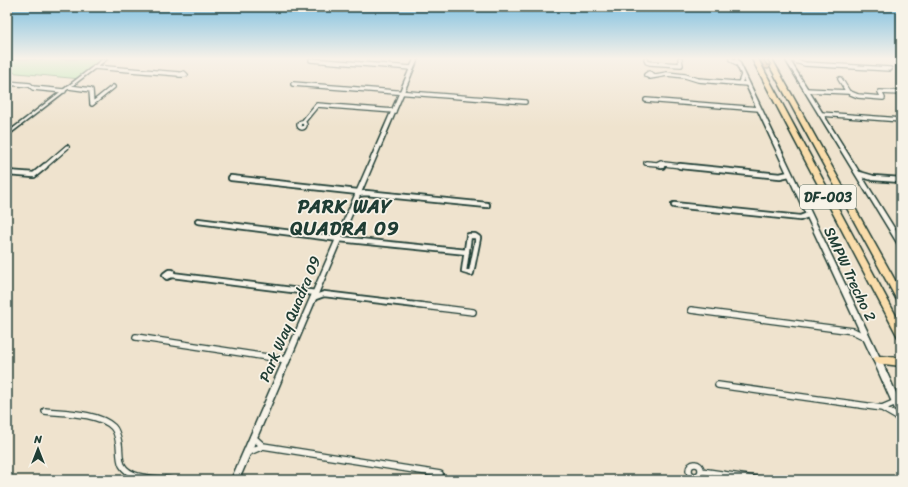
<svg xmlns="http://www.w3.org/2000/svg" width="908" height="487" font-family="Sriracha,sans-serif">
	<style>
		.green { fill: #b1e8aa; stroke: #68926f }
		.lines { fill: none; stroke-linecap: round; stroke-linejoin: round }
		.street-far2-casing { stroke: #1f3d34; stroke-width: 6 }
		.street-far1-casing { stroke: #1f3d34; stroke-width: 8 }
		.street-casing { stroke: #1f3d34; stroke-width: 8 }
		.secondary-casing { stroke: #1f3d34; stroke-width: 3 }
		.highway-casing { stroke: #1f3d34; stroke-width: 3 }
		.street-far2 { stroke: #f7f3e8; stroke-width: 3.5 }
		.street-far1 { stroke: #f7f3e8; stroke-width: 4.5 }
		.street { stroke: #f7f3e8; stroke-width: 5.5 }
		.secondary { fill: #f7f3e8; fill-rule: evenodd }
		.highway { fill: #faddab; fill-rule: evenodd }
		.wall { fill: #bea37c; stroke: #1f3d34 }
		.building { fill: #ddbd90; stroke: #1f3d34 }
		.labels { text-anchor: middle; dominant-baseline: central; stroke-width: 3.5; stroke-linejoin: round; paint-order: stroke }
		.shield { fill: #f7f3e8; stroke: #60746a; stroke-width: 1 }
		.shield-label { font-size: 14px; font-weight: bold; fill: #1f3d34 }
		.street-label { font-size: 15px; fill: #1f3d34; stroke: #f7f3e8 }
		.district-label { font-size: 19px; font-weight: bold; letter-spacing: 1px; fill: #1f3d34; stroke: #f7f3e8 }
	</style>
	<rect width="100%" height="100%" fill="#efe3ce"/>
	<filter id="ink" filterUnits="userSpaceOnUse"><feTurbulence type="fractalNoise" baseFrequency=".025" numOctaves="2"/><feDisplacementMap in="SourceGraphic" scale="8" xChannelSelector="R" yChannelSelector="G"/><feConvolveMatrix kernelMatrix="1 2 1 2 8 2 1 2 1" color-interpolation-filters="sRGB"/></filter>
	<g filter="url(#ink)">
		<path class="green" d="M7,59H107L81,79L7,72Z"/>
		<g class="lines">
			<defs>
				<path id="street-far2" d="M646,59L647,62L650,63L681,65L680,59
					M731,59L738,64
					M789,59L805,64L890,69
					M311,60L412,68
					M94,67L179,74
					M184,73L186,75H179Z
					M653,75L649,73L646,75L650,77L667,74L685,76L698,80L747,84
					M840,79L848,92
					M7,83L30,85L33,88L64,91
					M740,83L743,75
					M293,84L525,102
					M69,87L91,90L92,104L113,87
					M806,90L848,92L858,96L883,98L880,92L901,93
					M646,100L759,109
					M821,114L901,120
					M299 125a3 3 0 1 1 6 0a3 3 0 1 1-6 0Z
					M303,122L317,105L394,111
					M661,162L664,164L662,166L657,164Z
					M646,163L657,164
					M664,164L689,167
					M44,167L67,147"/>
				<path id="street-far1" d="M661,166H662
					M680,166L780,176L789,174
					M7,173L34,175L45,166
					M859,174L873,178L901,180
					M231,178L358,192
					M357,194L366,193L487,205
					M674,205L800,218L808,215
					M198,221L339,239L467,252
					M469,236H475L478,238L471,273L464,271Z
					M169,272H172V275L167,277L165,275Z
					M172,275L316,293
					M313,298L324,294L424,306"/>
				<path id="street" d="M416,305L473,312
					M691,310L853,331L867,338
					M136,337L287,360
					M718,385L882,408L896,402
					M882,408L901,419
					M45,411C64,413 99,413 113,427C117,431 118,438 119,444C120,450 119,459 122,465C130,480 156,478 170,480
					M253,437L263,446
					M247,453L263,446L440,474
					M689 470a6 6 0 1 1 12 0a6 6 0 1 1-12 0Z
					M701,471L761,480"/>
				<path id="secondary" d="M103,59H107L7,136V133Z
					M414,59H418L239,480H231Z
					M734,59H738L882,362L901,404V417L898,416L875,364Z
					M785,59H789L901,239V246H899Z"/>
				<path id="highway" d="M752,59H758L901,325V338L898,337Z
					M766,59H772L901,291V303L898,302Z
					M878,356L901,358V366L875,363L873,360L875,357Z"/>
			</defs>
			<use href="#street-far2" class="street-far2-casing"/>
			<use href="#street-far1" class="street-far1-casing"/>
			<use href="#street" class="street-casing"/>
			<use href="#secondary" class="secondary-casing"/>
			<use href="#highway" class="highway-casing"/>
			<use href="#street-far2" class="street-far2"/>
			<use href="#street-far1" class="street-far1"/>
			<use href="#street" class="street"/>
			<use href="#secondary" class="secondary"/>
			<use href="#highway" class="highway"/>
		</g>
		<path class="wall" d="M759,59H767L771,65L769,69H765Z"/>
		<path class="building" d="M763,59H767L771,65H767Z"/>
	</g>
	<linearGradient id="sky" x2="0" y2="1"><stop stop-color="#7dbfe0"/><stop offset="0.46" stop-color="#f8f2e9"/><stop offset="1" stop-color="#f8f2e9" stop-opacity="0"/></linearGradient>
	<rect width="908" height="127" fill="url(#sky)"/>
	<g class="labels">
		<rect class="shield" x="800" y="185" width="56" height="24" rx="3"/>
		<g class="shield-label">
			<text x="828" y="197">DF-003</text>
		</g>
		<g class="street-label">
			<text transform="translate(850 274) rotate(65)">SMPW Trecho 2</text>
			<text transform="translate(290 319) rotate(-67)">Park Way Quadra 09</text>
		</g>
		<g class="district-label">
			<text x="345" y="206">PARK WAY<tspan x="345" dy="22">QUADRA 09</tspan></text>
		</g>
	</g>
	<rect width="908" height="487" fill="none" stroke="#f7f3e8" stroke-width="24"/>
	<rect x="12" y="12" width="884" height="463" fill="none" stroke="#1f3d34" stroke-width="1.5" filter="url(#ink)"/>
	<g transform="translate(38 449)" stroke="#f7f3e8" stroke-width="3" paint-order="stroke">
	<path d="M0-3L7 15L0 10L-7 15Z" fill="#1f3d34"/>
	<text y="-6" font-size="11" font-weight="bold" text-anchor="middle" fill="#1f3d34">N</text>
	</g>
</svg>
